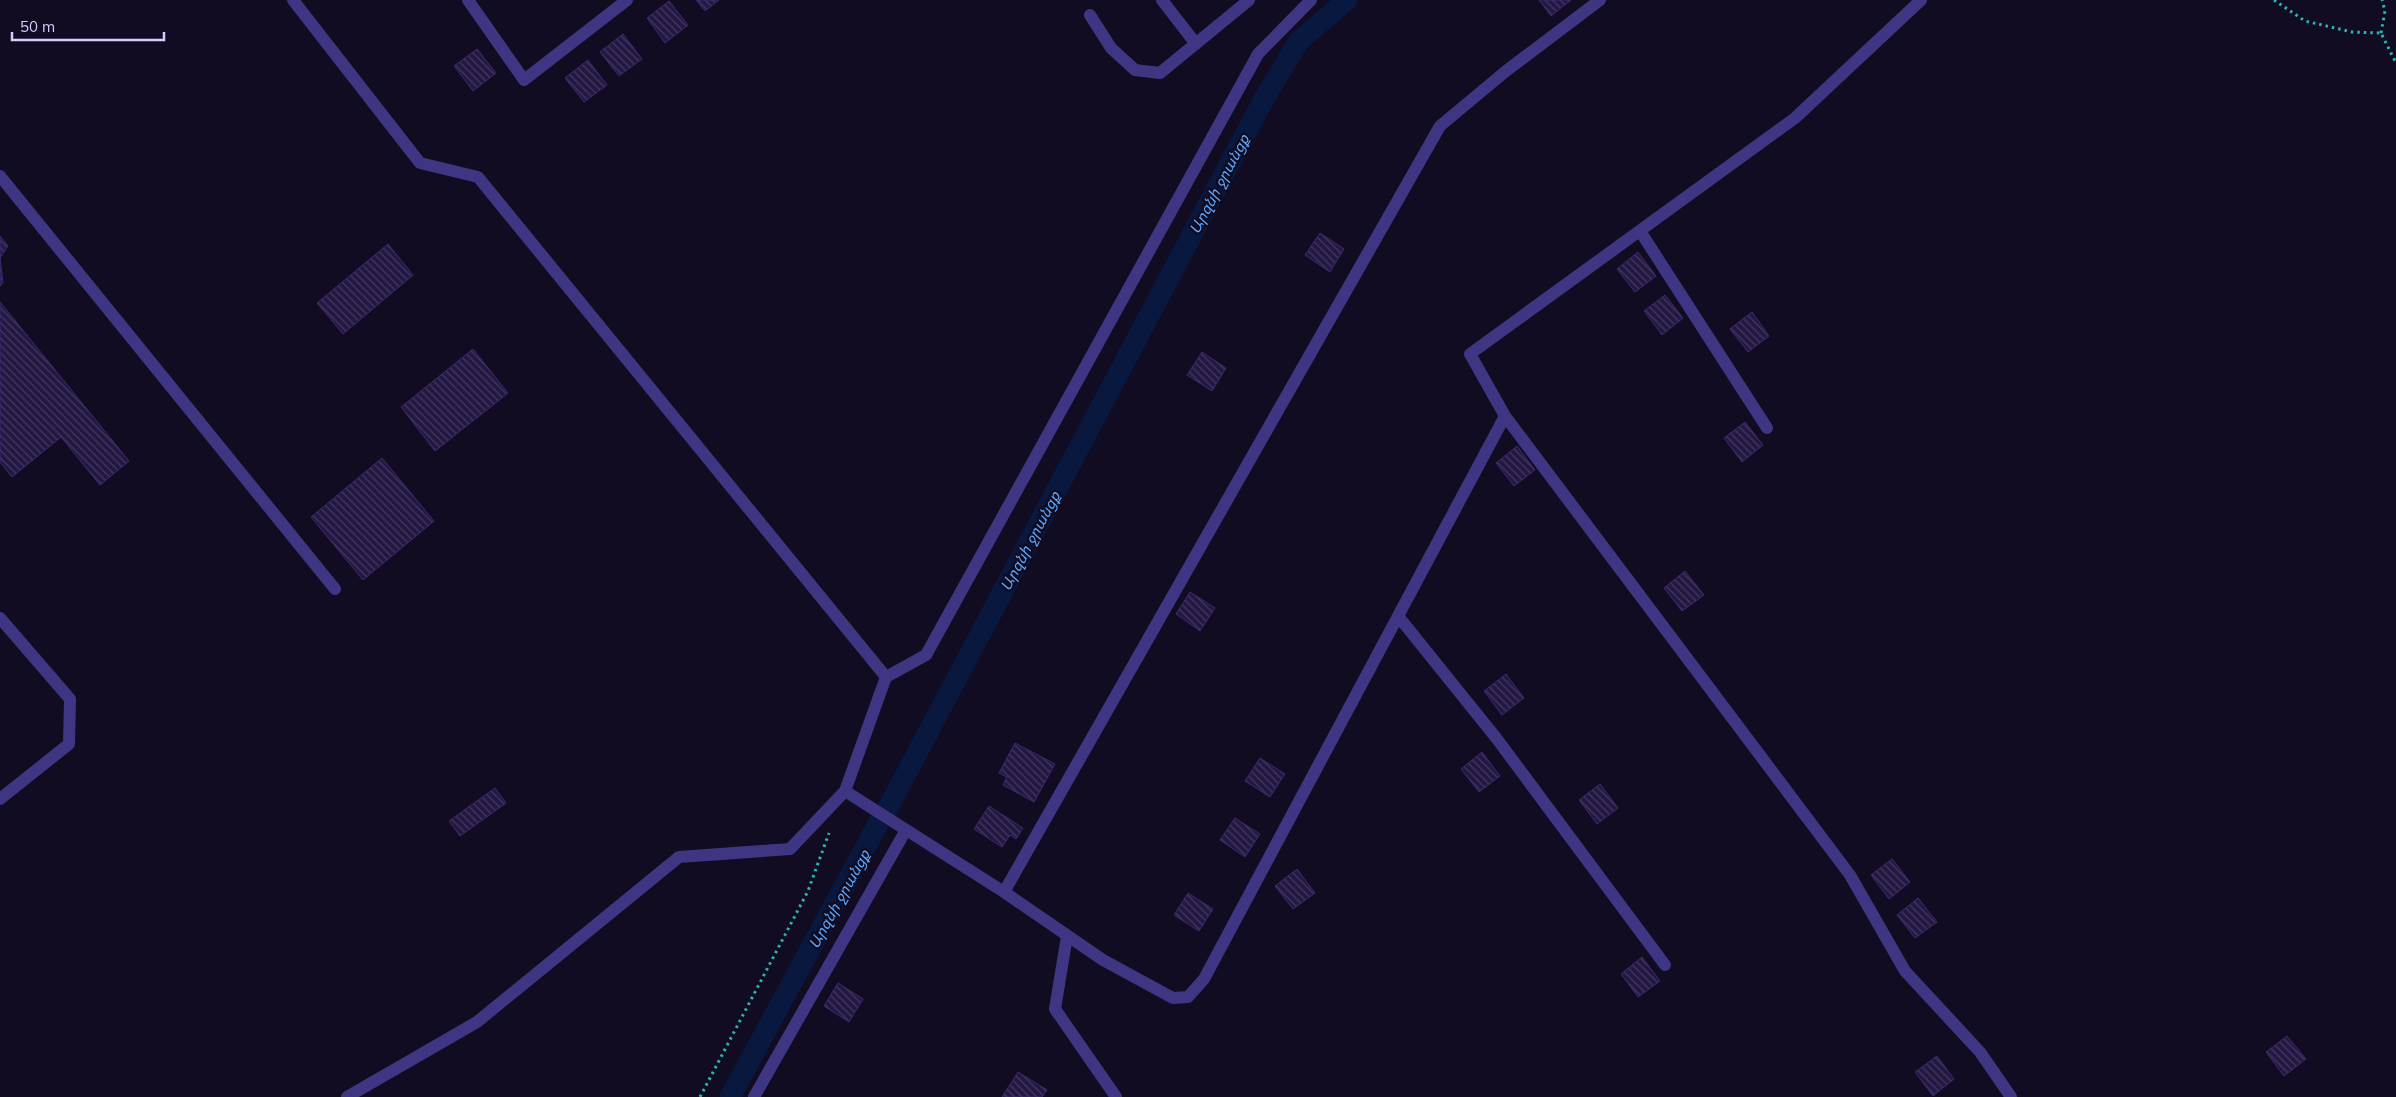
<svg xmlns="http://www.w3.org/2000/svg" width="2396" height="1097" font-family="Mulish,'Noto Sans Armenian',sans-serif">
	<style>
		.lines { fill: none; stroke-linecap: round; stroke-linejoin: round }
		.canal { stroke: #08183f; stroke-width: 21 }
		.building { fill: url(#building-back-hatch); stroke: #3c2970 }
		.path { stroke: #2ab5b6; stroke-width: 3; stroke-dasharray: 2.5 4; stroke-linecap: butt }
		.minor { stroke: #3e3682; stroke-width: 12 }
		.labels { text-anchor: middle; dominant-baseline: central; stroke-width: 5; stroke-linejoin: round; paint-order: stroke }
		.water-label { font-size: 15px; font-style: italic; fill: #5ba8ff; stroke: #110c21 }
	</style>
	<defs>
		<pattern id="building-back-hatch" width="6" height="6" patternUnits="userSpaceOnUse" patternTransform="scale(1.25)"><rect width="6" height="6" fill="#241843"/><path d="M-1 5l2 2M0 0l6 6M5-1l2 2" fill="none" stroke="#43385f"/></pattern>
	</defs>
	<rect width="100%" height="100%" fill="#110c21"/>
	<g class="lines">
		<path class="canal" d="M730,1097L878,824L888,808L1264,99L1299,41L1347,0"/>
	</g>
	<path class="building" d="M696,0H719L705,11Z
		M1539,0H1571L1551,16Z
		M669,1L688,25L665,43L647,18Z
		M623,34L642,59L619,76L600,52Z
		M477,49L496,73L473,91L454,66Z
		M588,60L607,85L584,102L565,78Z
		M1320,233L1344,249L1330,272L1305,255Z
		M0,236L8,246L0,258L3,283L0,286Z
		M388,244L413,275L343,334L317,303Z
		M1638,252L1656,276L1635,292L1617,269Z
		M1665,295L1683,318L1662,335L1644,311Z
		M0,302L129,461L100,485L61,437L12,477L0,462Z
		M1752,312L1769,336L1748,352L1730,329Z
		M473,349L508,393L435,451L401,407Z
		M1202,352L1226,368L1212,391L1187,375Z
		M1745,422L1763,445L1742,462L1724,438Z
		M1517,446L1535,470L1514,486L1496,463Z
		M382,458L434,521L363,580L311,517Z
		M1685,571L1704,595L1682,611L1664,588Z
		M1190,592L1215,608L1200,631L1176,614Z
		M1506,674L1524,698L1502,715L1484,691Z
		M1015,743L1055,764L1034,802L1003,785L1007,777L999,773Z
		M1482,752L1500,776L1479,792L1461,769Z
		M1260,758L1285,774L1270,797L1245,781Z
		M1600,784L1618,808L1597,824L1579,800Z
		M495,788L506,803L460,836L449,821Z
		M989,806L1023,828L1016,839L1010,835L1002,847L974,829Z
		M1235,818L1260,834L1245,857L1220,840Z
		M1892,859L1910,882L1889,899L1871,875Z
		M1297,869L1315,893L1293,909L1275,886Z
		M1188,893L1213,909L1199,931L1174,915Z
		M1918,898L1937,922L1915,938L1897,915Z
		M1642,957L1660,981L1638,997L1621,974Z
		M838,983L863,999L849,1022L824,1006Z
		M2287,1036L2306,1059L2284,1076L2266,1052Z
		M1937,1056L1954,1079L1933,1096L1915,1072Z
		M1018,1072L1047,1090L1042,1097H1002Z"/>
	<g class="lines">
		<path class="path" d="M2274,0L2305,21L2352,32L2381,33L2396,63
			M2381,33L2385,11L2382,0
			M700,1097L808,891L829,833"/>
		<path class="minor" d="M293,0L420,163L478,177L886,677
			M468,0L524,80L627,0
			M1162,0L1196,44
			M1311,0L1258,54L926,655L886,677L845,791L1004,892L1103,960L1173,998L1188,997L1204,979L1505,416
			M1921,0L1795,118L1470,354L1505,416L1850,875L1905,971L1980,1052L2011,1097
			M1090,15L1111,48L1135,70L1160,73L1249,0
			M0,176L335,589
			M1640,231L1767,428
			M1398,616L1497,739L1665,965
			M0,618L70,699L69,744L0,799
			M1004,892L1440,126L1506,71L1600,0
			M1067,936L1055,1009L1116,1097
			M347,1097L477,1022L679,857L790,849L845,791
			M754,1097L906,830"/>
	</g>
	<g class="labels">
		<g class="water-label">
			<text transform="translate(1219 184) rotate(-62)">Արզնի ջրանցք</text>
			<text transform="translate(1030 541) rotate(-62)">Արզնի ջրանցք</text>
			<text transform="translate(839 899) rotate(-61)">Արզնի ջրանցք</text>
		</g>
	</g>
	<path d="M12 32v8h152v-8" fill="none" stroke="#d6cdff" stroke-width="2.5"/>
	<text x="20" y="32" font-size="15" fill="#d6cdff" stroke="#110c21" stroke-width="4" paint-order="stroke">50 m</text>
</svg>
